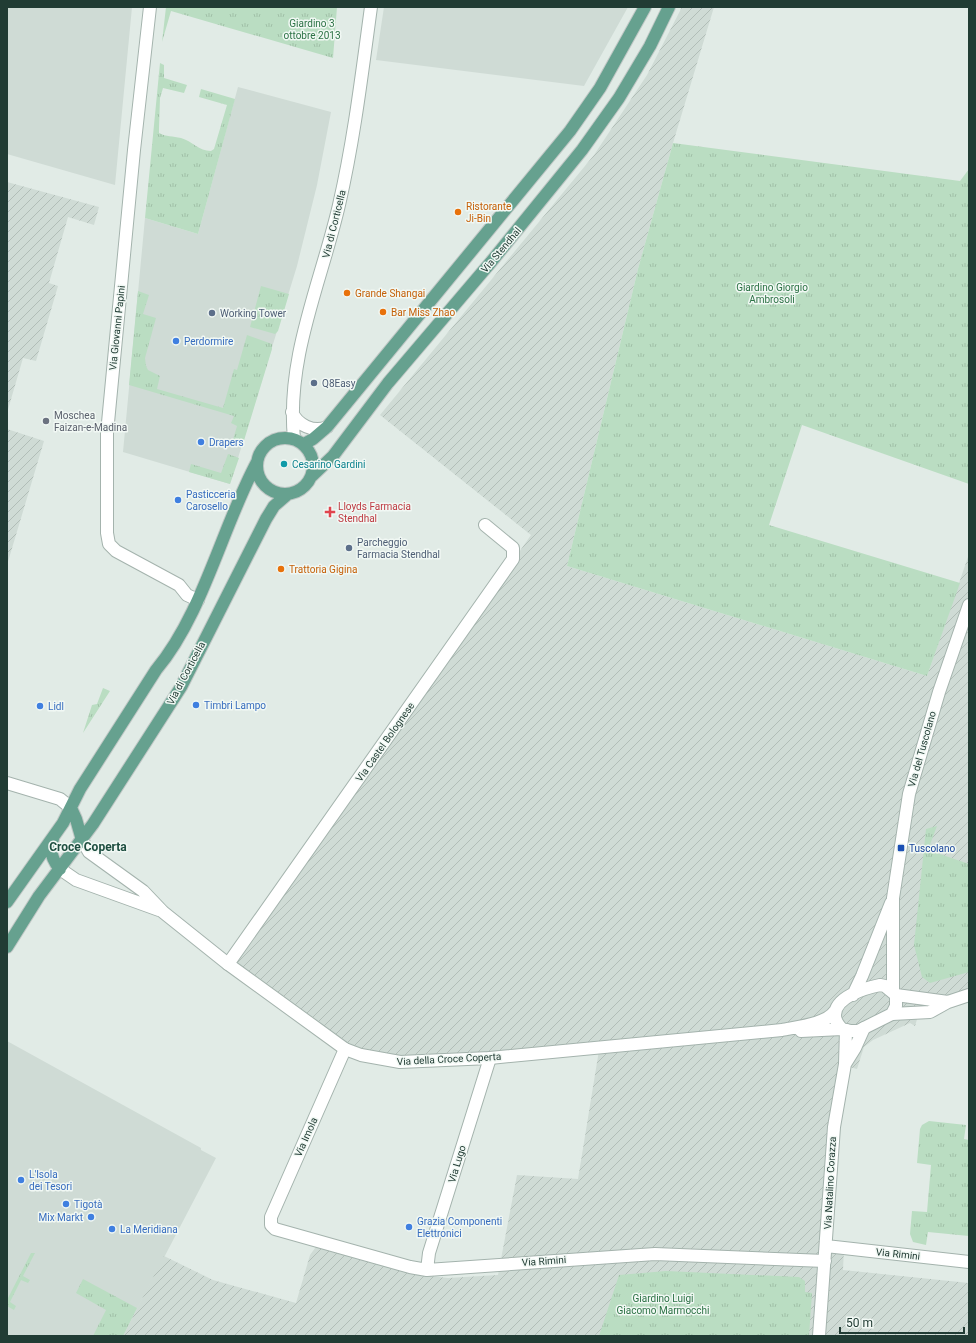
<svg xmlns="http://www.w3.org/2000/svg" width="976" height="1343" font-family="Roboto,sans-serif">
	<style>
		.built { fill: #cfdbd5 }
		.industrial { fill: url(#industrial-furrows) }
		.grass { fill: url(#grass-tufts) }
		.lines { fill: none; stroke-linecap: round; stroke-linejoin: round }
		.minor-casing { stroke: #a4b3ad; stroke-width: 14 }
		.tertiary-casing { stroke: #a4b3ad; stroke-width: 14 }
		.primary-casing { stroke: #c1c8c6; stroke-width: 14 }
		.minor { stroke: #fff; stroke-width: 12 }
		.tertiary { stroke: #fff; stroke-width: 12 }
		.primary { stroke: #66a18f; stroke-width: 12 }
		.food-dot { fill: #e8710a; stroke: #f1f8f4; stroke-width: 1.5 }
		.service-dot { fill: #5c6f8a; stroke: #f1f8f4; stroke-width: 1.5 }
		.shop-dot { fill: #3f7fe0; stroke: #f1f8f4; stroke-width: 1.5 }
		.worship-dot { fill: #6b7280; stroke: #f1f8f4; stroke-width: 1.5 }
		.culture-dot { fill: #0f9aa8; stroke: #f1f8f4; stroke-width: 1.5 }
		.health-dot { fill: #e0444e; stroke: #f1f8f4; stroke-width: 1.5 }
		.transit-dot { fill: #1a4fb4; stroke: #f1f8f4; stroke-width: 1.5 }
		.labels { text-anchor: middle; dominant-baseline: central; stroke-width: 3; stroke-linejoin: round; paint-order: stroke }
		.park-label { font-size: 10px; fill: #2c7245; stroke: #f1f8f4 }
		.food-label { font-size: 10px; fill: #c56008; stroke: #f1f8f4; text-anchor: start }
		.street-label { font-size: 10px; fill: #213c34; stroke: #f1f8f4 }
		.service-label { font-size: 10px; fill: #4e5e75; stroke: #f1f8f4; text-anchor: start }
		.shop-label { font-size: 10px; fill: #366cbe; stroke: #f1f8f4; text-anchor: start }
		.worship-label { font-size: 10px; fill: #5b616d; stroke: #f1f8f4; text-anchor: start }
		.culture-label { font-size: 10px; fill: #0d838f; stroke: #f1f8f4; text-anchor: start }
		.health-label { font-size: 10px; fill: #be3a42; stroke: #f1f8f4; text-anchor: start }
		.transit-label { font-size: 10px; fill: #164399; stroke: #f1f8f4; text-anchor: start }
		.quarter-label { font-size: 12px; font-weight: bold; fill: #1e4e40; stroke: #f1f8f4 }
	</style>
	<defs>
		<pattern id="industrial-furrows" width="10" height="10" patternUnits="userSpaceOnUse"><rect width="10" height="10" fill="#cfdbd5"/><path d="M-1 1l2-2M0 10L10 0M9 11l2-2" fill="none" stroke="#b1bdb7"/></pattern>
		<pattern id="grass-tufts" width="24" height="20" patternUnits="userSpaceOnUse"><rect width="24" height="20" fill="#baddc2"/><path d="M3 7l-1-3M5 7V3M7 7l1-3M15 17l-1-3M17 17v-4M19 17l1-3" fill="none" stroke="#a0bfa7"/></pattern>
	</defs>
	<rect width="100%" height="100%" fill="#e1ebe6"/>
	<path class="built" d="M7,7H132L115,185L7,154Z
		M384,7H628L584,86L376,60Z
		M238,87L331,112L317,185L297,266L230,484L123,452L145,218L198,234Z
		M7,1041L201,1148V1150L216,1158L123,1336H7Z"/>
	<path class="industrial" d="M682,7H714L673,143L638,269L567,566L927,676L969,554V995L928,1006H921L915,1026L910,1023L873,1040L864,1047L857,1069L845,1066L826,1246L844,1248L843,1270L969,1283V1336H123L164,1256L213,1280L296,1303L310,1255L318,1244L422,1275L448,1278L498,1275L517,1175L578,1179L600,1044L428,1058L383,1056L350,1046L233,961L531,535L380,415L594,155L647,75Z
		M7,182L99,207L94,225L68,217L49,283L58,286L36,361L23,358L7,413Z
		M7,429L44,441L7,565Z"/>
	<path class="grass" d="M166,7H337L333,58L171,11L162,42Z
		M160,63L164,65V78L187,85L184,93L163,88L160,98L159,128V133C166,137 173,136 181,138C192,141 199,151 211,151L214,149L227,105L199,97L201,89L235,99L198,234L145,218Z
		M673,143L960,181L969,169V484L802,425L769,525L960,583L927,676L567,566L638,269Z
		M261,286L289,294L278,331L275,334L250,327Z
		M138,291L149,295L143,314L156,318L145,358L146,366L148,370L160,376L157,389L223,408L234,369L237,370L247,335L272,344V349L242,447L232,443L237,426L231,423L234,416L129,385Z
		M228,454L239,458L230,484L189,472L191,464L221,473Z
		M103,688L110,691L83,733L92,705L97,704Z
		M937,826L928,850L969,864V972L930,983L922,977L914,945L926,829Z
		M929,1121L966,1125L964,1139L969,1140V1236L928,1232L926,1245L913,1242L910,1234L912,1211L927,1212L931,1165L917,1163L920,1129L922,1125Z
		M31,1253H35L23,1276L30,1280L28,1283L21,1280L10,1302L16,1306L14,1310L7,1306V1300Z
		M666,1271L799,1277L805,1281V1292L812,1293L809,1336H599L619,1275Z
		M83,1279L137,1308L123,1336H93L106,1310L76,1293Z"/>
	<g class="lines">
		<defs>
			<path id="minor" d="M150,7L134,150L107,433V533L109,544L116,551L179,585L187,595L198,600
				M7,783L60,799L71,808
				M228,964L513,559V548L485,525
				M896,995L948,1002
				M892,1014L930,1012L948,1002L969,995
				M345,1049L271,1217V1225L275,1229L410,1267L427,1270L655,1254L825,1261
				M845,1064L855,1048L864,1028
				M826,1246L969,1262
				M427,1270L429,1253L490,1058
				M819,1336L834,1127L845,1064L846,1030"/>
			<path id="tertiary" d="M292,412C297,425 314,433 327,427
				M294,439C286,357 321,283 339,205C354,140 362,73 371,7
				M82,840L89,852L143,891L163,912L228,964L345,1049L361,1055L400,1062L490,1058L782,1030C796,1027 827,1024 835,1011
				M60,869L76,880L159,910
				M893,992V898L909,794L939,692L969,605
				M853,995L862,976L891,903
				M801,1031L842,1029L851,1031H858L892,1014L896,1006V995L885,986L880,985C865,988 835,997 835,1015C835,1021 838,1025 842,1029"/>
			<path id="primary" d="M257 466a28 28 0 1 1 56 0a28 28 0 1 1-56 0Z
				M304,444L313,439L327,427L570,131L600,88L645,7
				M312,476L333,456L388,383L491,262L582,150L619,98L650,46L669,7
				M71,808L76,819L82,840
				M53,839C49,850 52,860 60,869
				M7,902L63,823L80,789L156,670C203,614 222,527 257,462
				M7,947L39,896L93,824L181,687L266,519L274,506L288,494"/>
		</defs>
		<use href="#minor" class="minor-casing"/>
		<use href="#tertiary" class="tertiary-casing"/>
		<use href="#primary" class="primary-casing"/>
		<use href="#minor" class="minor"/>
		<use href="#tertiary" class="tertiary"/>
		<use href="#primary" class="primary"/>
	</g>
	<g class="food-dot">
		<circle cx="458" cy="212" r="4"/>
		<circle cx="347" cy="293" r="4"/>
		<circle cx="383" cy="312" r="4"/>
		<circle cx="281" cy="569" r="4"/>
	</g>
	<g class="service-dot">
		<circle cx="212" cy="313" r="4"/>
		<circle cx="314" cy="383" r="4"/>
		<circle cx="349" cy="548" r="4"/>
	</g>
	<g class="shop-dot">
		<circle cx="176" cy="341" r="4"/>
		<circle cx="201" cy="442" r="4"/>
		<circle cx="178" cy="500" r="4"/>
		<circle cx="196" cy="705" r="4"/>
		<circle cx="40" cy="706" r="4"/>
		<circle cx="21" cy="1180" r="4"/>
		<circle cx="66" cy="1204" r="4"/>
		<circle cx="91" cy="1217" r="4"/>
		<circle cx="409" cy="1227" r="4"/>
		<circle cx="112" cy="1229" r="4"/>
	</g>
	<circle class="worship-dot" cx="46" cy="421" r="4"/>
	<circle class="culture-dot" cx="284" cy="464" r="4"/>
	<path class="health-dot" d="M328 506h4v4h4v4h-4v4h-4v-4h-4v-4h4z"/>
	<rect class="transit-dot" x="897" y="844" width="8" height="8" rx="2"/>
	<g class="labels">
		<g class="park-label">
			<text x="312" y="23">Giardino 3<tspan x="312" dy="12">ottobre 2013</tspan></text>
			<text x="772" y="287">Giardino Giorgio<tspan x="772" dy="12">Ambrosoli</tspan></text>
			<text x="663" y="1298">Giardino Luigi<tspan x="663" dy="12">Giacomo Marmocchi</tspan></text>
		</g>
		<g class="food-label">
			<text x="466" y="206">Ristorante<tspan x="466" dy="12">Ji-Bin</tspan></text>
			<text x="355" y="293">Grande Shangai</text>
			<text x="391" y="312">Bar Miss Zhao</text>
			<text x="289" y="569">Trattoria Gigina</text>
		</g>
		<g class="street-label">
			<text transform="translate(334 224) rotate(-76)">Via di Corticella</text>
			<text transform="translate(501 250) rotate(-50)">Via Stendhal</text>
			<text transform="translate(117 328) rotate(-84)">Via Giovanni Papini</text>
			<text transform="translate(186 673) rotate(-62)">Via di Corticella</text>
			<text transform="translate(385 742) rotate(-55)">Via Castel Bolognese</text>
			<text transform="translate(922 749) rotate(-74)">Via del Tuscolano</text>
			<text transform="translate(449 1059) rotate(-3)">Via della Croce Coperta</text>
			<text transform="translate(306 1137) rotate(-66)">Via Imola</text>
			<text transform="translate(457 1164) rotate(-73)">Via Lugo</text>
			<text transform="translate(830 1183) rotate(-87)">Via Natalino Corazza</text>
			<text transform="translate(898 1254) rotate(6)">Via Rimini</text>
			<text transform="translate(544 1261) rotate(-4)">Via Rimini</text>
		</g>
		<g class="service-label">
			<text x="220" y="313">Working Tower</text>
			<text x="322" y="383">Q8Easy</text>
			<text x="357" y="542">Parcheggio<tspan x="357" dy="12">Farmacia Stendhal</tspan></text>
		</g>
		<g class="shop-label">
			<text x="184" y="341">Perdormire</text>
			<text x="209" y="442">Drapers</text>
			<text x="186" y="494">Pasticceria<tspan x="186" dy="12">Carosello</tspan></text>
			<text x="204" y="705">Timbri Lampo</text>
			<text x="48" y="706">Lidl</text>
			<text x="29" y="1174">L'Isola<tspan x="29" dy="12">dei Tesori</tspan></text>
			<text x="74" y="1204">Tigotà</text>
			<text x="83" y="1217" text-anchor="end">Mix Markt</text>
			<text x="417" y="1221">Grazia Componenti<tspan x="417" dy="12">Elettronici</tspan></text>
			<text x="120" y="1229">La Meridiana</text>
		</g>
		<g class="worship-label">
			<text x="54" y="415">Moschea<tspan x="54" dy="12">Faizan-e-Madina</tspan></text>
		</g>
		<g class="culture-label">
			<text x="292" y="464">Cesarino Gardini</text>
		</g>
		<g class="health-label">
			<text x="338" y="506">Lloyds Farmacia<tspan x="338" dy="12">Stendhal</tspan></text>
		</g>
		<g class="transit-label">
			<text x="909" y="848">Tuscolano</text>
		</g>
		<g class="quarter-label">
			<text x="88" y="847">Croce Coperta</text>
		</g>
	</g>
	<rect width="976" height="1343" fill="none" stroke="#213c34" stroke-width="16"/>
	<path d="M840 1327v6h124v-6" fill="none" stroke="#213c34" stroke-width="2"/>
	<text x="846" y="1327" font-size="12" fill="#213c34" stroke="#f1f8f4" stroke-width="3" paint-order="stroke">50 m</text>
</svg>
